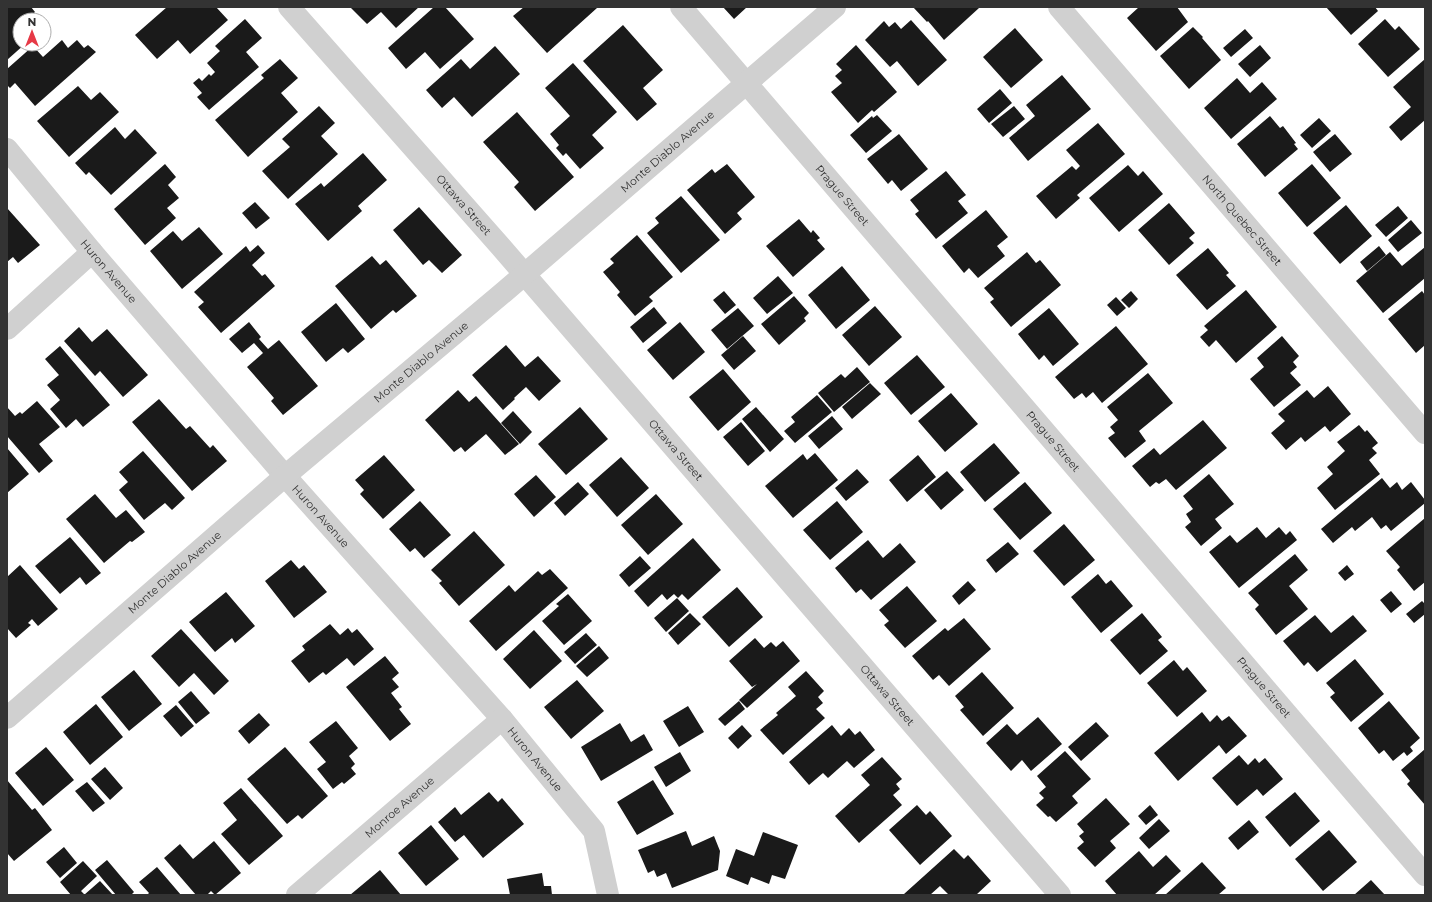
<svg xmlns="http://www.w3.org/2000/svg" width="1432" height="902" font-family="Montserrat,sans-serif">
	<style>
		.building { fill: #1a1a1a }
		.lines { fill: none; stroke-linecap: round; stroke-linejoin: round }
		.street { stroke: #d0d0d0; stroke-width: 22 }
		.labels { text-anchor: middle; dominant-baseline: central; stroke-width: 4; stroke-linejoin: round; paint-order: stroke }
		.street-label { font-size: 11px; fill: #333; stroke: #fff }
	</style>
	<rect width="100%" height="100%" fill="#fff"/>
	<path class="building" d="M7,7H31L35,12L26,20H20V44H25L7,60Z
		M167,7H216L228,20L190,54L178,40L157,59L135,35Z
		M350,7H419L396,28L381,12L367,24Z
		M434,7H445L474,39L440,69L425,52L406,69L388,48Z
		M524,7H596L597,8L547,53L513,16Z
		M723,7H747L734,19Z
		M913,7H977L979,8L944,40L928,21L927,22Z
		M1139,7H1177L1188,22L1156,51L1127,18Z
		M1326,7H1375L1378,11L1351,35Z
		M245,19L262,38L246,52L259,67L209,110L197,97L202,93L193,83L199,78L202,81L209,74L211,76L215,72L207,63L220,51L215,46Z
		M1385,19L1395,30L1399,26L1420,49L1388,77L1358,44Z
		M911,20L947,60L918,86L897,61L890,67L865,40L884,21L889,27L895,22L901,29Z
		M623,25L663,70L643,88L657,104L637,121L583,61Z
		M1193,27L1203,37L1202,38L1221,60L1189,89L1160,56Z
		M1015,28L1043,60L1011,88L983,57Z
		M1245,29L1253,38L1231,57L1223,48Z
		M62,40L68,48L77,40L84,48L88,45L96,52L35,106L15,83L10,88L7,85V69L33,46L43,57Z
		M856,45L897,92L874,112L872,110L858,123L831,92L842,83L835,76L842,70L836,64Z
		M1260,45L1271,58L1250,77L1238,64Z
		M495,46L520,74L472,117L454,97L442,108L426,90L461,59L470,69Z
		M280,59L298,78L281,93L298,112L248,157L215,120L264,78L261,75Z
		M1425,59V120L1401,141L1389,127L1411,107L1393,87Z
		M573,63L617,112L592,135L604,148L580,169L566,153L563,156L556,148L559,145L550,134L570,116L545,88Z
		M1062,75L1091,109L1028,161L1009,138L1035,116L1026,105Z
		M1237,78L1250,93L1262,82L1277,99L1231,139L1204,108Z
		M78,86L91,100L100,92L119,112L69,157L37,121Z
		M1000,89L1012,103L989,123L977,109Z
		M319,106L335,123L321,136L338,154L288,199L262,171L290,147L282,139Z
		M1014,106L1025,119L1003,137L991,124Z
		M517,112L574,177L535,211L514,187L519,182L483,142Z
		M877,115L892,131L866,153L850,135L872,116L873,118Z
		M1270,116L1280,128L1283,126L1296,143L1294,144L1298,149L1265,177L1237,144Z
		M1319,118L1331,131L1312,148L1300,135Z
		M1098,123L1125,154L1077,195L1080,198L1056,219L1036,196L1072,166L1076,170L1080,166L1066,150Z
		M115,127L125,139L135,129L157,153L111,195L89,172L86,175L75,163Z
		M899,134L928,169L901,191L892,180L888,184L867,159Z
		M1335,134L1352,154L1330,172L1313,152Z
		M363,153L387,180L358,206L362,211L328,241L295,204L321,183L324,187Z
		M165,164L176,177L168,185L179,198L167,208L176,218L145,245L114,209Z
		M727,164L755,197L737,213L742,219L725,234L687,190L712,169L715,173Z
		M1312,164L1341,198L1307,227L1278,193Z
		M1128,165L1138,176L1143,171L1163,194L1119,232L1089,198Z
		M946,171L966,195L958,201L968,213L936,239L915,214L919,211L910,200Z
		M681,196L720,240L681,273L647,233L659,223L655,218Z
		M255,202L270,218L256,229L242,213Z
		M1169,203L1195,233L1189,238L1194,243L1169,265L1138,230Z
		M1346,205L1372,236L1340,264L1313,233Z
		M1398,206L1408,218L1386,237L1375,225Z
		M419,207L462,255L442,273L429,260L423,265L393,230Z
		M7,208L40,245L18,263L13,257L7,262Z
		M986,210L1008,237L997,246L1005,256L978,278L969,268L964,273L942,246Z
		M799,219L811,233L813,230L820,238L817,240L825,249L793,277L766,246Z
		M1411,220L1422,233L1398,252L1388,240Z
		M199,227L223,254L182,289L150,251L173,231L182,241Z
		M637,235L673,277L649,297L653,301L635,316L617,295L620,292L603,272L614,263L610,259Z
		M258,245L265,253L252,265L262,276L265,274L275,286L221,333L198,307L204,302L194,292L246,246L250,252Z
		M1379,246L1386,255L1367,271L1360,262Z
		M1425,247V278L1383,313L1356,281L1390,252L1402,266Z
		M1208,248L1229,273L1226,275L1236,286L1207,310L1176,275Z
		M1027,252L1036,263L1040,260L1061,285L1011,327L990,302L994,299L984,288Z
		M372,256L380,265L386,260L417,296L396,313L393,310L371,329L335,286Z
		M842,266L870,300L836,329L808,295Z
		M778,276L793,293L767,314L753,298Z
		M1246,290L1277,327L1236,363L1216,340L1209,347L1200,337L1208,330L1204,326Z
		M724,291L736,305L725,314L713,300Z
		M1131,291L1138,299L1129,308L1121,300Z
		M1422,291L1425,295V345L1416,353L1388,319Z
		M794,296L809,313L804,318L806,321L779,345L761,324Z
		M1116,297L1126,308L1117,316L1107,305Z
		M336,303L365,339L348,353L343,348L326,362L301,332Z
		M875,306L902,337L869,366L842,335Z
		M654,307L667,323L643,343L630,327Z
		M738,308L754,326L727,349L711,330Z
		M1049,308L1079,344L1053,366L1044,355L1039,360L1018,334Z
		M249,322L261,337L259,339L268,349L279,340L318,386L283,415L271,401L274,398L247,367L263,353L254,343L242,353L229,339Z
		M680,322L705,352L673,380L647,350Z
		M1116,326L1148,364L1102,403L1093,392L1086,398L1082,393L1074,399L1055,377Z
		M79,327L92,342L107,329L148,375L123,397L100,371L95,376L64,341Z
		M743,336L756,351L734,370L721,355Z
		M1282,336L1299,356L1293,362L1297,367L1290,373L1301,385L1274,407L1250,379L1264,367L1257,358Z
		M506,345L525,367L538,356L561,381L539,401L526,387L514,398L515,399L503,410L472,375Z
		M60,346L110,405L83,427L76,419L66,428L50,409L60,400L47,385L59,375L45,359Z
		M917,355L945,387L911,415L884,383Z
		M857,367L870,382L834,412L818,393L841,374L845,378Z
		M723,369L751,402L718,431L689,397Z
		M1148,373L1173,403L1139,431L1146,441L1125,458L1108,438L1115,433L1110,427L1118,420L1107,407Z
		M870,383L881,394L852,419L842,407Z
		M1328,386L1351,414L1330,432L1325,426L1305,442L1301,437L1286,450L1271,433L1285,421L1278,414L1307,390L1314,398Z
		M458,390L469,402L476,396L519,444L505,455L486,434L465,452L461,447L454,452L425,420Z
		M951,393L978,424L945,452L918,421Z
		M817,395L832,412L795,443L784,431L795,422L791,417Z
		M159,399L186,429L190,426L210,448L213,445L227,461L192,491L132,422Z
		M37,401L60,427L39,444L53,461L39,473L7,436V407L15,416L20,412L22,414Z
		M580,407L608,439L566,475L538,444Z
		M756,407L784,439L770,452L742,419Z
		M513,411L532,432L520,444L501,423Z
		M832,416L843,429L819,449L808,436Z
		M1203,420L1227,448L1176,490L1166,479L1159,484L1156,482L1150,487L1132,466L1154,448L1160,455Z
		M741,422L765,451L748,466L723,437Z
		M1359,425L1365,432L1367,430L1378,443L1372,448L1377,453L1369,460L1380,474L1335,510L1317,488L1333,474L1327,467L1345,451L1337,442Z
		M994,443L1020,473L985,502L960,472Z
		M7,448L29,474L7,493Z
		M143,451L185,498L172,510L165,503L144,520L119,490L128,482L119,472Z
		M815,453L838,480L793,518L765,486L803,454L807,460Z
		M384,455L415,490L383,519L360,494L364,490L355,480Z
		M918,455L936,477L907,502L889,480Z
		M621,457L649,488L617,517L589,485Z
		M857,469L869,482L846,501L835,488Z
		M947,471L964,490L941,510L924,490Z
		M1209,474L1234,504L1215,519L1222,528L1201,546L1185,527L1191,522L1186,514L1193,509L1183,496Z
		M536,475L556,497L534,517L514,494Z
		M1382,478L1390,488L1397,482L1402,490L1411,482L1425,500V503L1391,531L1386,525L1381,529L1372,517L1355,531L1352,527L1333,543L1321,529Z
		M578,482L589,494L565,516L554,503Z
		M1025,482L1052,513L1020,540L993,509Z
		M95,494L116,518L126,510L145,532L132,542L130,541L104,563L66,519Z
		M656,494L683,524L648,555L621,525Z
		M420,501L451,535L424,558L415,548L410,552L389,529Z
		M837,501L863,532L830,560L803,530Z
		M1425,518V582L1414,591L1397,570L1400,567L1386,551Z
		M1064,524L1095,560L1064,586L1033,551Z
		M1257,527L1266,538L1279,527L1286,535L1290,531L1297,540L1239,588L1209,552L1230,535L1237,543Z
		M474,531L505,565L459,606L439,583L442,581L431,570Z
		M70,537L101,573L86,585L80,577L60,594L35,566Z
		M693,538L721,570L688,600L682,594L678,598L674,594L667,600L662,594L648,607L634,591Z
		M868,540L883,558L900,543L916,562L871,600L861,589L856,593L835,568Z
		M1008,542L1019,554L996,573L986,560Z
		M1295,554L1308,570L1289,586L1308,609L1276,635L1255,609L1259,605L1248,593Z
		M640,556L651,568L629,587L619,575Z
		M291,560L299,569L304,565L327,592L294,618L265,581Z
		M20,565L58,609L38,626L32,619L28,623L31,625L16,638L7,628V577Z
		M1347,565L1354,574L1345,581L1338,573Z
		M550,569L568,588L496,651L469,621L509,585L515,592L538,571L542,575Z
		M1098,574L1106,584L1111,580L1133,606L1101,633L1071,597Z
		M968,581L976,590L959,605L952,596Z
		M907,586L937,621L905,648L884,625L889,621L879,610Z
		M737,587L763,617L729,647L702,617Z
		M1391,591L1402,604L1391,613L1380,600Z
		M226,592L255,626L235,643L232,638L215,652L189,622Z
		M568,594L592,621L564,645L542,621L559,606L556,604Z
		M677,598L689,611L666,632L654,618Z
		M1422,601L1425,604V614L1414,623L1406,614Z
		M690,613L701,624L678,645L668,633Z
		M1142,613L1162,637L1158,640L1168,651L1140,675L1110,640Z
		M1315,615L1331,633L1353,615L1367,631L1317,672L1308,662L1304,666L1283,641Z
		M964,618L991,649L949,686L939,675L933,680L912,656L945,628L948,631Z
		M330,624L340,635L348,628L352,633L357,629L374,649L354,666L347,658L326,675L323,672L309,683L291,661L305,650L302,646Z
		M181,629L229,681L214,695L194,673L179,687L151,656Z
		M534,630L562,661L530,689L503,659Z
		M586,633L597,645L575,664L564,652Z
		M755,638L764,648L771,642L776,647L783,641L800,661L747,708L739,700L757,684L752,687L729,661Z
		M599,646L609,658L587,677L576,666Z
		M385,656L399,673L392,679L399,687L391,693L402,707L399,709L411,724L390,741L346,687Z
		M1355,659L1384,694L1351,722L1330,697L1335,693L1326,683Z
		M1174,660L1183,671L1187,667L1207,691L1177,717L1147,683Z
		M134,670L162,704L129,731L101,697Z
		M806,671L824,691L818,697L823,703L816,709L825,718L783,755L760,730L778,715L776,713L796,696L788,687Z
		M982,672L1014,708L983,736L960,710L964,707L955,696Z
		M577,680L604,711L571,739L544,707Z
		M191,691L210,713L196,724L178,702Z
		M739,701L745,709L725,726L718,719Z
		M1389,701L1420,738L1410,747L1413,751L1407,756L1404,752L1393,761L1384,750L1379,754L1358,728Z
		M96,704L123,737L90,765L63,732Z
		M176,705L194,726L181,737L163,716Z
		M688,706L704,732L679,747L663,721Z
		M1202,712L1210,722L1217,715L1222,721L1229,716L1247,736L1226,754L1219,745L1178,781L1154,753Z
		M259,713L270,725L249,744L238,731Z
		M1038,717L1062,744L1031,771L1022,760L1011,771L986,743L1007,724L1017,735Z
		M336,721L358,748L349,756L355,764L351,768L356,774L344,784L342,782L333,789L317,769L326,762L309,742Z
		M1096,722L1109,736L1081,761L1068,747Z
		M620,723L631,742L644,734L653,750L601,781L581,747Z
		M742,725L752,736L738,749L728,738Z
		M832,725L841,736L849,728L855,735L860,731L875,750L854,768L847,761L828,778L823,773L809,785L789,762Z
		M46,747L74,780L43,806L15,773Z
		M285,747L328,796L302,819L298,815L287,824L247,779Z
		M1425,749V805L1407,784L1410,781L1401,770Z
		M1065,751L1091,779L1072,796L1078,803L1056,822L1050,816L1048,817L1036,805L1044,798L1039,793L1046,787L1037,776Z
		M680,752L691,771L666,787L654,767Z
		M1239,755L1248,765L1255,758L1259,763L1265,758L1283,779L1263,796L1257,789L1237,806L1212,778Z
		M882,757L902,779L896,784L900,789L893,795L902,805L859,843L835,816L870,785L861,775Z
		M105,767L123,788L110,800L91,779Z
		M7,780L32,810L35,808L52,830L14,861L7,853Z
		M653,780L674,814L637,835L617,802Z
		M87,782L105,803L93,812L75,791Z
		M241,788L283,836L249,865L221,834L237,820L223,803Z
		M489,792L498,802L502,798L524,824L483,858L464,835L455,842L438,822L455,807L461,815Z
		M1295,792L1320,821L1290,847L1265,817Z
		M1106,798L1130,824L1110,841L1116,848L1095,867L1077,848L1084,842L1079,836L1084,832L1077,824Z
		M917,805L926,815L930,811L952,836L920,865L889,830Z
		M1150,805L1158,815L1146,825L1138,816Z
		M1159,819L1170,831L1149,849L1139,838Z
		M1249,820L1259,832L1238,850L1228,838Z
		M431,825L459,859L426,886L398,853Z
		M1329,830L1357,862L1323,891L1295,859Z
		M686,831L692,846L714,836L720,851L718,870L672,888L666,873L657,877L654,870L648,873L638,850Z
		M763,832L798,845L785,879L772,875L769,884L751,877L748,885L726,876L736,849L754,856Z
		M214,841L241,873L215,895L211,891L207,895H196L164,858L180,844L193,859Z
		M64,847L77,863L60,878L46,862Z
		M954,849L964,859L968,855L991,881L976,895H949L940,886L930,895H905L904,894Z
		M1139,851L1153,867L1166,855L1181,871L1154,895H1117L1105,881Z
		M107,860L134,892L131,895H116L95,870Z
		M83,861L97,876L81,891L84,894L82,895H71L60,882Z
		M1202,862L1226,888L1218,895H1165Z
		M157,867L181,895H147L149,893L139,882Z
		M380,870L401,895H350Z
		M542,873L544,886H551L552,895H510L507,879Z
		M1371,880L1385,895H1354Z
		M100,881L113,895H84Z"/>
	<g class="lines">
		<g class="street">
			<path id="s1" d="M289,7L501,247L1060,895"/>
			<path id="s2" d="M681,7L1425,875"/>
			<path id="s3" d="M1059,7L1425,433"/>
			<path id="s4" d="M7,149L92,252L285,476L502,719L594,831L608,895"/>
			<path d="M7,329L92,252"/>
			<path id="s5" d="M7,718L285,476L504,292L835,7"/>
			<path id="s6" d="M297,895L502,719"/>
		</g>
	</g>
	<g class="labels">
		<g class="street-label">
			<text stroke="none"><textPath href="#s5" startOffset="870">Monte Diablo Avenue</textPath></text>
			<text stroke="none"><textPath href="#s2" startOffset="248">Prague Street</textPath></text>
			<text stroke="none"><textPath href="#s1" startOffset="264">Ottawa Street</textPath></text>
			<text stroke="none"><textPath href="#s3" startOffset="281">North Quebec Street</textPath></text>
			<text stroke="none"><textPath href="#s4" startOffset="159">Huron Avenue</textPath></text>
			<text stroke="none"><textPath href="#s5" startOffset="546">Monte Diablo Avenue</textPath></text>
			<text stroke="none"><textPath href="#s2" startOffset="572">Prague Street</textPath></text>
			<text stroke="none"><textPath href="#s1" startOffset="588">Ottawa Street</textPath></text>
			<text stroke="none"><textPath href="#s4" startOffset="483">Huron Avenue</textPath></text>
			<text stroke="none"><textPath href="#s5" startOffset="222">Monte Diablo Avenue</textPath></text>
			<text stroke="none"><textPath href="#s2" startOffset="896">Prague Street</textPath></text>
			<text stroke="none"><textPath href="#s1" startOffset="912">Ottawa Street</textPath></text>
			<text stroke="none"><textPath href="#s4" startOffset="807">Huron Avenue</textPath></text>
			<text stroke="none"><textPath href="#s6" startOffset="135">Monroe Avenue</textPath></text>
		</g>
	</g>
	<rect width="1432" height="902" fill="none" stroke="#333333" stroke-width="16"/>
	<g transform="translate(32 32)"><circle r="19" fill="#ffffff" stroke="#adadad"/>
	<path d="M0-3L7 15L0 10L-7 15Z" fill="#e63946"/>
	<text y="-6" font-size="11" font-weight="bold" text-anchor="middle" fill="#333333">N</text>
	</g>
</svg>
